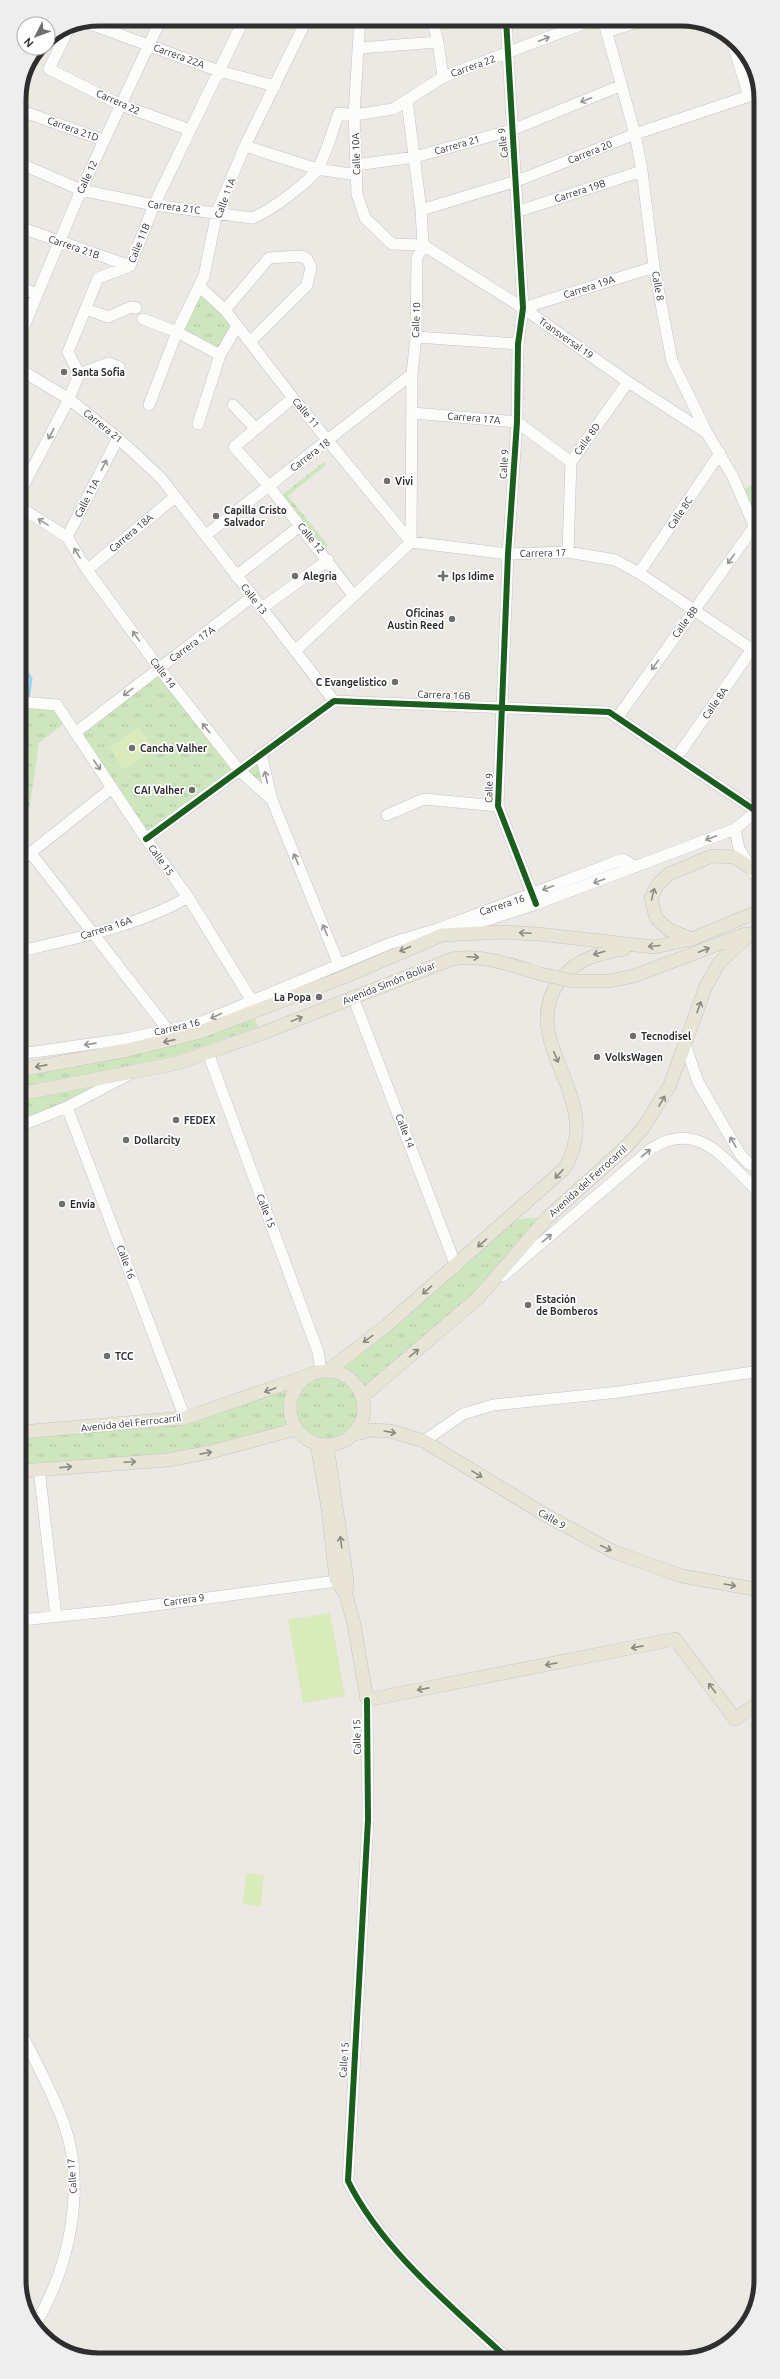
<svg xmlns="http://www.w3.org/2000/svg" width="780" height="2379" font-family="Ubuntu,sans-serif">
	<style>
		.grass { fill: url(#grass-tufts) }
		.pitch { fill: #d9eabb }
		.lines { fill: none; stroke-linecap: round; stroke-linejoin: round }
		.stream { stroke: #99d6ec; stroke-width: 3 }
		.minor-casing { stroke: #c5c4c5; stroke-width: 12 }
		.major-casing { stroke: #c6c5c4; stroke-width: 14 }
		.minor { stroke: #fcfcfb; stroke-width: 11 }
		.major { stroke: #e8e4d6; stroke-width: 13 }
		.major-bridge-casing { stroke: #c6c5c4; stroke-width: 14; stroke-linecap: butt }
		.major-bridge { stroke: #e8e4d6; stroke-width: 13 }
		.cycleway-casing { stroke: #fff; stroke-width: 8 }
		.cycleway { stroke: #1b5e20; stroke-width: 6 }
		.oneway { stroke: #959594 }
		.oneway2 { stroke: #8b8982 }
		.poi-dot { fill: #706f6e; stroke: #fff; stroke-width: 1.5 }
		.labels { text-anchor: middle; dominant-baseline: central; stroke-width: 3.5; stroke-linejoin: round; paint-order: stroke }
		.street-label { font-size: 10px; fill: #2e2e2e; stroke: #fff }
		.poi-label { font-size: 10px; font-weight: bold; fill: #2e2e2e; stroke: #fff; text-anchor: start }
		.rim { fill: none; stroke: #2e2e2e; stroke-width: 5 }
	</style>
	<defs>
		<pattern id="grass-tufts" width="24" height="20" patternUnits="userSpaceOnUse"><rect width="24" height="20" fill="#cee6be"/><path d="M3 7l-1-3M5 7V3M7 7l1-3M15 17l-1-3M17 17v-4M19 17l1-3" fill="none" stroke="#b1c6a4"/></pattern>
	</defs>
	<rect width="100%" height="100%" fill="#ece8e4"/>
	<path class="grass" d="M199,286L237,326L220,355L177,332Z
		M324,462L326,465L288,496L328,545L324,549L281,496Z
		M759,482V525L743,490Z
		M159,668L239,770L261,754L272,800L239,770L146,839L75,733Z
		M20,702L57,705L67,721L39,743L30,805L21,838L30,852L20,861Z
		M255,1019L258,1027L176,1056L20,1088V1076L173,1045Z
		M133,1073L20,1126V1094Z
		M528,1218H547L478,1298L363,1396C369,1440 326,1464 296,1429L211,1452L21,1471V1432L185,1418L321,1370L507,1221Z"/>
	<path class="pitch" d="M139,727L154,749L124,770L109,748Z
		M330,1613L345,1696L303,1703L288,1620Z
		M246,1873L264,1875L261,1906L243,1904Z"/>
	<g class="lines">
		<path class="stream" d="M20,660L31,679L28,700
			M20,733L27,706
			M20,782V812"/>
		<defs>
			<path id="minor" d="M360,19L354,115L357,194L365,218L392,244L423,245L523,308L628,382L707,433
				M432,19L438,42L443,77
				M506,19L523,308L518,344L517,422L508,554L498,806L536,904
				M603,19L635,134L642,171L654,267L672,361L707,433L733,477L759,537
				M85,22L219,71L275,86
				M71,24L49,69L121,105L190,130
				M606,32L648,19
				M731,38L749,96
				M359,48L438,42
				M407,101L421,210L423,245L417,258L416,337L412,374L411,542
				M19,110L103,140
				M245,146L317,169L357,175
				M19,163L81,190L154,205L252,218C267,213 310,182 318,168C327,152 332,131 339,113L354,115L393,109L443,77L596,19
				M356,165L415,157L512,130L622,85
				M421,210L517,181L635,134L758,93
				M519,211L642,171
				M19,227L130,266
				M19,286L36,294
				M199,286L225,310L293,398L411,542
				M523,308L654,267
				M86,309L108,317L131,307L136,308
				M225,310L269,258L301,256L307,259L311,267L307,285L250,342
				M143,319L177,332L220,355
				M416,337L518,344
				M19,338L81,190L161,19
				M19,369L69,399L118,438L161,478L334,701
				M79,374L109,363L119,367
				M293,398L234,447L269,486L353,595
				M149,405L177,332L204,276L217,212L245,146L307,19
				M233,405L255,428
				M413,413L517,422L571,462
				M198,424L220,355L237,326
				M20,492L69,399L79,374L68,352L98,278L130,266L154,205L244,19
				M20,507L67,537L87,570L159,668L239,770L272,800
				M206,535L412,374
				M67,537L118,438
				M568,552L571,462L628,382
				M87,570L175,497
				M639,573L720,453
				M236,576L300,526
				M261,609L328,560
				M295,651L411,542L508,554L568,552L615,560L639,573L759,654
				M20,702L57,705L146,839L188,897L255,1006
				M617,718L754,527
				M75,733L252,597
				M261,754L272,800L339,965
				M677,757L752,649
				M387,815L424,799L498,806
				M735,829L739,849L759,881
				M146,839L334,701L609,712L756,811
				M30,852L168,1030
				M20,861L112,788
				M450,932L536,904L735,829L759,809
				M20,951C73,939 141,925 188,897
				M353,997L456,1266
				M685,1044L698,1082L740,1154L748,1163L760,1169
				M208,1053L318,1352L321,1370
				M20,1054L126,1039L197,1024L391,943L438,929L623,859L635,867
				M67,1107L185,1418
				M20,1126L67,1107L128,1075
				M503,1276L651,1149C699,1117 727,1163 760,1193
				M424,1441L463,1414L493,1405L619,1392L760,1371
				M39,1469L56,1616
				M21,1620L110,1611L344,1580
				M367,1700L368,1820L348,2181C382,2250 451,2306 507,2358
				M21,2033C36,2061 51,2091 63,2121C87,2185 70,2266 36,2323"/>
			<path id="major" d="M692,939L669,930L656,918L651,898L658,884L669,874L712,856L734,857L753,869
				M572,981H609L634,976L745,934
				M20,1070L128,1050L200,1032L344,977L442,935L501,932L538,934L654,947L692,939L759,911
				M20,1094L178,1063L260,1034L452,959C483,954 511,965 541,974
				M329,1370L386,1326L564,1169C609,1098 514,1043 560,980C576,959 599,953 624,949
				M290 1408a37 37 0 1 1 74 0a37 37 0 1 1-74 0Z
				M363,1396L478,1298L547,1218L627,1146L643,1128L670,1085L706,986L719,963L743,940L759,929
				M21,1432L185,1418L307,1376
				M355,1434L372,1430L390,1431L424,1441L547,1516L614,1552L682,1576L760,1590
				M317,1444L328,1508L336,1579L346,1595L354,1624L367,1700L675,1639L735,1719L760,1702
				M327,1446L347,1580L346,1595
				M21,1471L168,1460L211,1452L296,1429"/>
		</defs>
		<use href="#minor" class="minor-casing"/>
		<use href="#major" class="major-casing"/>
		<use href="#minor" class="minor"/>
		<use href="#major" class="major"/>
		<defs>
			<path id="major-bridge" d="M541,974L572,981"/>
		</defs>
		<use href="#major-bridge" class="major-bridge-casing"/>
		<use href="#major-bridge" class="major-bridge"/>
		<defs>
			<path id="cycleway" d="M506,19L523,308L518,344L517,422L508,554L498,806L536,904
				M146,839L334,701L609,712L756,811
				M367,1700L368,1820L348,2181C382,2250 451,2306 507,2358"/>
		</defs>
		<use href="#cycleway" class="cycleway-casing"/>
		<use href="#cycleway" class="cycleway"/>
	</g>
	<defs><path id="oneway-shaft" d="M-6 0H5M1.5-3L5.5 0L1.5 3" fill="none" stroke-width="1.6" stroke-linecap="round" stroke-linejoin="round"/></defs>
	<g class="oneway">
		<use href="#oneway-shaft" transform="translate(544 39) rotate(-21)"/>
		<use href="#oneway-shaft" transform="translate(586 100) rotate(158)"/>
		<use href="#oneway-shaft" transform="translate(51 434) rotate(118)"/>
		<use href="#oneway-shaft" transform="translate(104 465) rotate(-63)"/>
		<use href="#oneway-shaft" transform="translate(43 522) rotate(-148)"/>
		<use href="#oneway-shaft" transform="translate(77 553) rotate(-122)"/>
		<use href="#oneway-shaft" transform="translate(731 559) rotate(126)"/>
		<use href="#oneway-shaft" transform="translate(136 636) rotate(-126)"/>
		<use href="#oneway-shaft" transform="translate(655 665) rotate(126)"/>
		<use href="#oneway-shaft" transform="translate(128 692) rotate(142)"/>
		<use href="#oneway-shaft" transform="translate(206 728) rotate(-129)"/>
		<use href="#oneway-shaft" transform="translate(97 765) rotate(56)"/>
		<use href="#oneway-shaft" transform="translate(266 777) rotate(-103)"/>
		<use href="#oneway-shaft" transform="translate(711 838) rotate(159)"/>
		<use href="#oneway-shaft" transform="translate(296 859) rotate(-113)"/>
		<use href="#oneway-shaft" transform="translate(599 881) rotate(160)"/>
		<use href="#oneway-shaft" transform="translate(548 888) rotate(159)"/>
		<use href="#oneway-shaft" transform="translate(325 930) rotate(-112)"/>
		<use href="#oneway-shaft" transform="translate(216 1016) rotate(156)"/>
		<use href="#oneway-shaft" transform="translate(90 1044) rotate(172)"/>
		<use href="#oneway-shaft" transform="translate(733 1142) rotate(-120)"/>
		<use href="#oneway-shaft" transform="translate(646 1153) rotate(-40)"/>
		<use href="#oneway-shaft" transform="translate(547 1238) rotate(-40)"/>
	</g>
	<g class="oneway2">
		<use href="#oneway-shaft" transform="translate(653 894) rotate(-76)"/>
		<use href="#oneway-shaft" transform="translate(525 933) rotate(-177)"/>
		<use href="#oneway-shaft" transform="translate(654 946) rotate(175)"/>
		<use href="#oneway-shaft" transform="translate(405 949) rotate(156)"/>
		<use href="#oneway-shaft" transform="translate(704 950) rotate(-21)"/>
		<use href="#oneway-shaft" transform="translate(599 953) rotate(164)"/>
		<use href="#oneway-shaft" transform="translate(473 957) rotate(3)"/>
		<use href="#oneway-shaft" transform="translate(699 1007) rotate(-70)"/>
		<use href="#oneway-shaft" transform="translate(297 1019) rotate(-22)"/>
		<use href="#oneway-shaft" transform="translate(169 1041) rotate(167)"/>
		<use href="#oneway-shaft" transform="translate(556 1057) rotate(67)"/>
		<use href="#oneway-shaft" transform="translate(41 1066) rotate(169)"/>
		<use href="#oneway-shaft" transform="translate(662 1101) rotate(-60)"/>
		<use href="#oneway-shaft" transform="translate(559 1174) rotate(133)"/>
		<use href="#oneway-shaft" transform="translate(482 1243) rotate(139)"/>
		<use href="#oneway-shaft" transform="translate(427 1290) rotate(139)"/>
		<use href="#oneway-shaft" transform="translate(368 1339) rotate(144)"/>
		<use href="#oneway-shaft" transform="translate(414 1353) rotate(-39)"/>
		<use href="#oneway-shaft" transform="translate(270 1390) rotate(160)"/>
		<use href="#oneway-shaft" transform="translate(390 1432) rotate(10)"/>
		<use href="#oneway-shaft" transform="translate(206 1453) rotate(-11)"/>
		<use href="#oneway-shaft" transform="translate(130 1462) rotate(-3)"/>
		<use href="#oneway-shaft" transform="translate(66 1467) rotate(-6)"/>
		<use href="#oneway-shaft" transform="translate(477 1474) rotate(32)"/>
		<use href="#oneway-shaft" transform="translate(341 1542) rotate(-98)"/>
		<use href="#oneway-shaft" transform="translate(606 1548) rotate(25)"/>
		<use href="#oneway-shaft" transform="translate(730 1585) rotate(10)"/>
		<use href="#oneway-shaft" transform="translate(637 1647) rotate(169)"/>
		<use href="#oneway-shaft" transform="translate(551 1664) rotate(169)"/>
		<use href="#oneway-shaft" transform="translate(712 1688) rotate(-127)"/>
		<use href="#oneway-shaft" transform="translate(423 1689) rotate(169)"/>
	</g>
	<g class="poi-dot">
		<circle cx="64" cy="372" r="4"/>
		<circle cx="387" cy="481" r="4"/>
		<circle cx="216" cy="516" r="4"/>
		<circle cx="295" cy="576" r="4"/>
		<path d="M441 570h4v4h4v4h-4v4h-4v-4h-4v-4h4z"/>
		<circle cx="452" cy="619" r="4"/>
		<circle cx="395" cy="682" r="4"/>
		<circle cx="132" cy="748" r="4"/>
		<circle cx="192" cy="790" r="4"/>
		<circle cx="319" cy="997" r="4"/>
		<circle cx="633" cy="1036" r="4"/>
		<circle cx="597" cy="1057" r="4"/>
		<circle cx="176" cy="1120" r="4"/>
		<circle cx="126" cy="1140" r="4"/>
		<circle cx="62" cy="1204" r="4"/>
		<circle cx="528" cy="1305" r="4"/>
		<circle cx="107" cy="1356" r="4"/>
	</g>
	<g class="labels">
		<g class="street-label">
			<text transform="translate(179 56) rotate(20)">Carrera 22A</text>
			<text transform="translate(473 66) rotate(-20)">Carrera 22</text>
			<text transform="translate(118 102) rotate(24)">Carrera 22</text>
			<text transform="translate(73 129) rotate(20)">Carrera 21D</text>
			<text transform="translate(503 143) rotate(-96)">Calle 9</text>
			<text transform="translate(457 145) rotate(-16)">Carrera 21</text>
			<text transform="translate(590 152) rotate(-22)">Carrera 20</text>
			<text transform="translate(356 154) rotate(-92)">Calle 10A</text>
			<text transform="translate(87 177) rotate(-65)">Calle 12</text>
			<text transform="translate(580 191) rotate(-18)">Carrera 19B</text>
			<text transform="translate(225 198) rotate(-69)">Calle 11A</text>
			<text transform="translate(174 207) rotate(7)">Carrera 21C</text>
			<text transform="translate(139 243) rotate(-68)">Calle 11B</text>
			<text transform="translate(74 247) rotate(19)">Carrera 21B</text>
			<text transform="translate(658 286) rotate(80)">Calle 8</text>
			<text transform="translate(589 287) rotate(-18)">Carrera 19A</text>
			<text transform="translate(416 320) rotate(-88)">Calle 10</text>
			<text transform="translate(566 338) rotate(35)">Transversal 19</text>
			<text transform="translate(306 413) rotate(50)">Calle 11</text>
			<text transform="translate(474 418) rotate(5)">Carrera 17A</text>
			<text transform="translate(103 426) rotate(39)">Carrera 21</text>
			<text transform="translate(587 439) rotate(-54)">Calle 8D</text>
			<text transform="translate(310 455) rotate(-37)">Carrera 18</text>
			<text transform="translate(504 464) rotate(-86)">Calle 9</text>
			<text transform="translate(87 498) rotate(-63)">Calle 11A</text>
			<text transform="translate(680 513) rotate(-56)">Calle 8C</text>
			<text transform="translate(131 533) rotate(-40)">Carrera 18A</text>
			<text transform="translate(311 538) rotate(51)">Calle 12</text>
			<text transform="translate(543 553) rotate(-1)">Carrera 17</text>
			<text transform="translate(254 599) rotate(52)">Calle 13</text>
			<text transform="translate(685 622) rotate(-54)">Calle 8B</text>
			<text transform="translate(192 644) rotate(-36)">Carrera 17A</text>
			<text transform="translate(163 673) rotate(53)">Calle 14</text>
			<text transform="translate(444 695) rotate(2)">Carrera 16B</text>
			<text transform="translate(715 703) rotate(-55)">Calle 8A</text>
			<text transform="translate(489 788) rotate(-89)">Calle 9</text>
			<text transform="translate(161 860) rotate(54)">Calle 15</text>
			<text transform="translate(502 905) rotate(-18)">Carrera 16</text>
			<text transform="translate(106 928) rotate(-18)">Carrera 16A</text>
			<text transform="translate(389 983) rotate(-22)">Avenida Simón Bolívar</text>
			<text transform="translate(177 1027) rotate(-13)">Carrera 16</text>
			<text transform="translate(405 1131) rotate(69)">Calle 14</text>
			<text transform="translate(588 1181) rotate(-42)">Avenida del Ferrocarril</text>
			<text transform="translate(266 1211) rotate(69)">Calle 15</text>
			<text transform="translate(126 1262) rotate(70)">Calle 16</text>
			<text transform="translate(131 1423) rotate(-6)">Avenida del Ferrocarril</text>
			<text transform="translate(552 1519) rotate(30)">Calle 9</text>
			<text transform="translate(184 1600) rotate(-8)">Carrera 9</text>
			<text transform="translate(357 1737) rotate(-91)">Calle 15</text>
			<text transform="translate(344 2060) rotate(-86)">Calle 15</text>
			<text transform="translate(72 2176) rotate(-94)">Calle 17</text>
		</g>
		<g class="poi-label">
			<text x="72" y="372">Santa Sofia</text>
			<text x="395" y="481">Vivi</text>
			<text x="224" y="510">Capilla Cristo<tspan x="224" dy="12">Salvador</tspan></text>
			<text x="303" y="576">Alegria</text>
			<text x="452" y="576">Ips Idime</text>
			<text x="444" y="613" text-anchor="end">Oficinas<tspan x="444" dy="12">Austin Reed</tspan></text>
			<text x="387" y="682" text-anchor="end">C Evangelistico</text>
			<text x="140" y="748">Cancha Valher</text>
			<text x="184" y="790" text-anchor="end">CAI Valher</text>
			<text x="311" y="997" text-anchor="end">La Popa</text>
			<text x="641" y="1036">Tecnodisel</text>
			<text x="605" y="1057">VolksWagen</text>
			<text x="184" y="1120">FEDEX</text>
			<text x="134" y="1140">Dollarcity</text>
			<text x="70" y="1204">Envía</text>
			<text x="536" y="1299">Estación<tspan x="536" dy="12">de Bomberos</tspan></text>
			<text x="115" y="1356">TCC</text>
		</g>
	</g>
	<path d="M0 0H780V2379H0ZM99 26H681A73 73 0 0 1 754 99V2280A73 73 0 0 1 681 2353H99A73 73 0 0 1 26 2280V99A73 73 0 0 1 99 26Z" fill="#eee" fill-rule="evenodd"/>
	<path class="rim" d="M99 26H681A73 73 0 0 1 754 99V2280A73 73 0 0 1 681 2353H99A73 73 0 0 1 26 2280V99A73 73 0 0 1 99 26Z"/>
	<g transform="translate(36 36) rotate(228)"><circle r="19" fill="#ffffff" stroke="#ababab"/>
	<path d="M0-3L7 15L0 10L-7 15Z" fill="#706f6e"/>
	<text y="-6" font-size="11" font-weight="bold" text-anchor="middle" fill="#2e2e2e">N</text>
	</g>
</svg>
